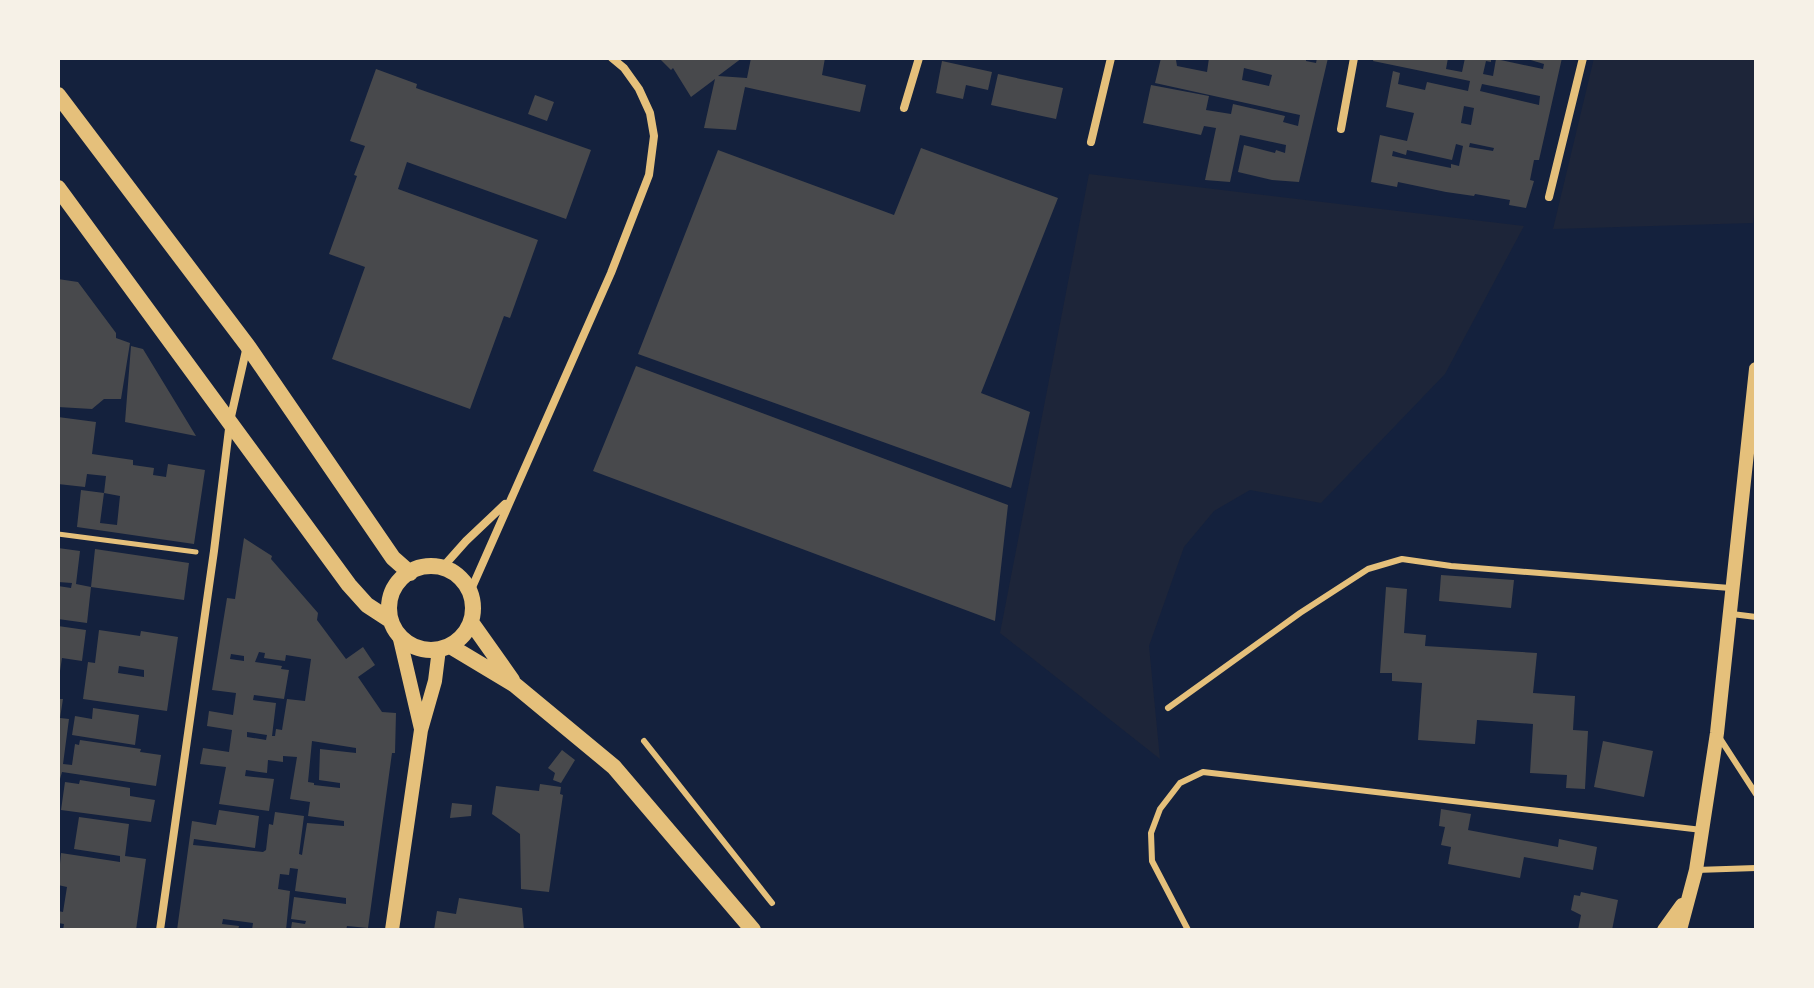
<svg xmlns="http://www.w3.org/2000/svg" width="1814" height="988" font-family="'Times New Roman',serif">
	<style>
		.green { fill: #1d2539 }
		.building { fill: #48494c; fill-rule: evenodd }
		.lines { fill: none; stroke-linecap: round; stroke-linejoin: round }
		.path { stroke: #e5c07b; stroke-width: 5 }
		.service { stroke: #e5c07b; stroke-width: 6 }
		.minor { stroke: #e5c07b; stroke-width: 8 }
		.tertiary { stroke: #e5c07b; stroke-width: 14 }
		.secondary { stroke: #e5c07b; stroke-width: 16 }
	</style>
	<rect width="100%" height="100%" fill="#14213d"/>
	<path class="green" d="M1594,58H1756V199L1753,223L1553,229Z
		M1089,174L1524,226L1445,374L1321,503L1250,490L1214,511L1184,547L1149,646L1160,759L1000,633Z"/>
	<path class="building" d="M659,58H742L718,76L747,78L751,58H825L822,75L866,85L860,112L745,87L736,130L704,128L715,79L691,97L673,68L671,70Z
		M1161,58L1176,60L1177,66L1207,72L1209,58H1306V61L1316,63L1317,58H1328L1299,182L1272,180L1238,172L1244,145L1275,153L1276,150L1285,153L1286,145L1240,135L1230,182L1205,180L1216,128L1204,126L1201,135L1143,123L1151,85L1209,96L1206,110L1231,114L1233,104L1285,116L1283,122L1298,126L1300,115L1155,83ZM1244,68L1272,75L1269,86L1242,80Z
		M1374,58H1448L1446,69L1462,72L1465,58H1491V62L1486,61L1483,74L1493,76L1496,59L1543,69L1544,64L1524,58H1562L1539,160H1534L1530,180L1534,181L1526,208L1509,205L1510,200L1475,194L1474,196L1446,192L1398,182L1397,187L1371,182L1380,135L1407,141L1414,113L1386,107L1393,71L1400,73L1398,84L1425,90L1427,82L1468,91L1470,81L1373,61ZM1482,84L1540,96L1539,105L1480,91ZM1464,106L1474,108L1471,125L1461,123ZM1470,143L1494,148L1493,151L1469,147ZM1456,144L1463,146L1459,166L1451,164V168L1392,156L1393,151L1406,155L1407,150L1452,160Z
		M942,61L992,72L988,90L966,85L963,99L936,93Z
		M376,69L417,84L416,88L591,150L566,219L407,162L398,189L538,240L510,318L504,316L470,409L332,359L365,267L329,254L357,176L354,175L365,146L350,141Z
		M998,74L1063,88L1056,119L991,105Z
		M535,95L554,102L547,121L528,114Z
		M921,148L1058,198L981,393L1030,412L1011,488L638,354L718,150L894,215Z
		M58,279L78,282L116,333V338L130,343L121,399H104L92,409L58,407Z
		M131,346L143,349L196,436L125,422Z
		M636,366L1008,505L995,621L593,471Z
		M58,417L96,422L92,454L133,460V465L154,468L153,475L166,477L168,464L205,470L194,544L77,527L81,490L104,493L100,523L117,525L120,496L104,493L106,476L87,474L85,487L58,484Z
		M244,538L272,556L271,559L318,613L317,620L346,659L363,647L375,665L358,677L382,712L396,713L395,753H392L368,928L347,926L346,930L291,929L292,922L305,924L306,921L291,919L294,897L346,904V898L295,891L298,869L290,868L289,875L280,874L278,889L290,891L286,930H252L253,923L223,919L222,924L239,926L238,930H177L192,821L216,825L219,810L259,816L255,848L194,839L193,845L263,852L266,850L269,824L273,825L275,812L304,816L299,854L302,855L307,823L344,826V821L308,816L310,802L290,799L297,757L283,756V762L268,760L267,773L246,770L245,776L274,779L269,811L219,804L226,767L200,764L203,748L229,752L232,730L207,726L209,711L233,715L236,693L212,690L227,598L235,599ZM259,652L265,653L264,658L285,661L286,655L311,659L305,701L287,699L282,730L276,729L275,736H272L276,703L253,700L254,695L284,699L289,670L281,669L282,666L255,662ZM231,654L244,656V661L230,659ZM247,732L267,735L266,740L247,737ZM312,741L356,748V753L320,749L319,780L340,783V788L314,785V783L308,782Z
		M58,548L80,551L76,584L91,587L95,549L189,563L184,600L91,587L87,623L58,619V586L71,588L72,583L58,582Z
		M1441,575L1514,580L1511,608L1439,601Z
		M1386,587L1407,589L1404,633L1426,635L1425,646L1537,653L1533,693L1575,696L1573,730L1588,731L1585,789L1566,788L1567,775L1530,773L1533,724L1477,720L1475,744L1418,740L1422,683L1392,681V673H1380Z
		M58,626L86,630L82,661L62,658L60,671Z
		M99,630L140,636L141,631L178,637L167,711L83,699L88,662L95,663ZM119,666L144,670V677L118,673Z
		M58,699H63L60,718L69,719L63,764L72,765L75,744L79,745L80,740L141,749L140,752L161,755L156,786L62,772L58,786Z
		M93,708L139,715L135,745L72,735L75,716L92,719Z
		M1603,741L1653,751L1644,797L1594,787Z
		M562,750L575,760L561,783L553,780L555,773L548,768Z
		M80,780L130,788V796L155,800L151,822L61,810L65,782L79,784Z
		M540,784L561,787L560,794L563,795L549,892L521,889L520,834L492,814L496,786L539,791Z
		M452,803L472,805L471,816L450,818Z
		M1441,809L1471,814L1468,830L1558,847L1559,839L1597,847L1593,870L1524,857L1520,878L1448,864L1451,847L1441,845L1445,827L1439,826Z
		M79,817L129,824L125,856L146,859L136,930H63L64,924L58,923V911L63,912L67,887L58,885L61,853L120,862V856L74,849Z
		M1581,892L1618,900L1612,930H1578L1581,915L1571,910L1574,895L1580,896Z
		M459,898L522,908L524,930H434L437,911L456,914Z"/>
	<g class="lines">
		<path class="path" d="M58,534L196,552"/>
		<path class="service" d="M1732,614L1756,617
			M1168,708L1300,613L1368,569L1402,559L1451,566L1730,588
			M1719,737L1756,794
			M644,741L772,903
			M1696,870L1756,868
			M1188,930L1152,861L1151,833L1160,809L1180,783L1203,772L1702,830"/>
		<path class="minor" d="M904,108L919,58
			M1341,129L1354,58
			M1091,142L1111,58
			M1549,197L1583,58
			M442,568L466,541L505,504
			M470,592L611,273L649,175L654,136L650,113L639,89L624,68L612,58
			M160,930L214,551L230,421L247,346"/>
		<path class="tertiary" d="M399,635L421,729
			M392,930L421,730L435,681L439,649
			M1664,930L1682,905
			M1680,930L1696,870L1717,733L1756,369"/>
		<path class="secondary" d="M58,95L247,345L393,558L410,573
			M58,188L349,585L367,605L390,620
			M389 608a42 42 0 1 1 84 0a42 42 0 1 1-84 0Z
			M471,622L512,680
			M450,646L515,685L614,767L753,930"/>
	</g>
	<rect width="1814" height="988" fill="none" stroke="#f6f1e7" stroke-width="120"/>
</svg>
